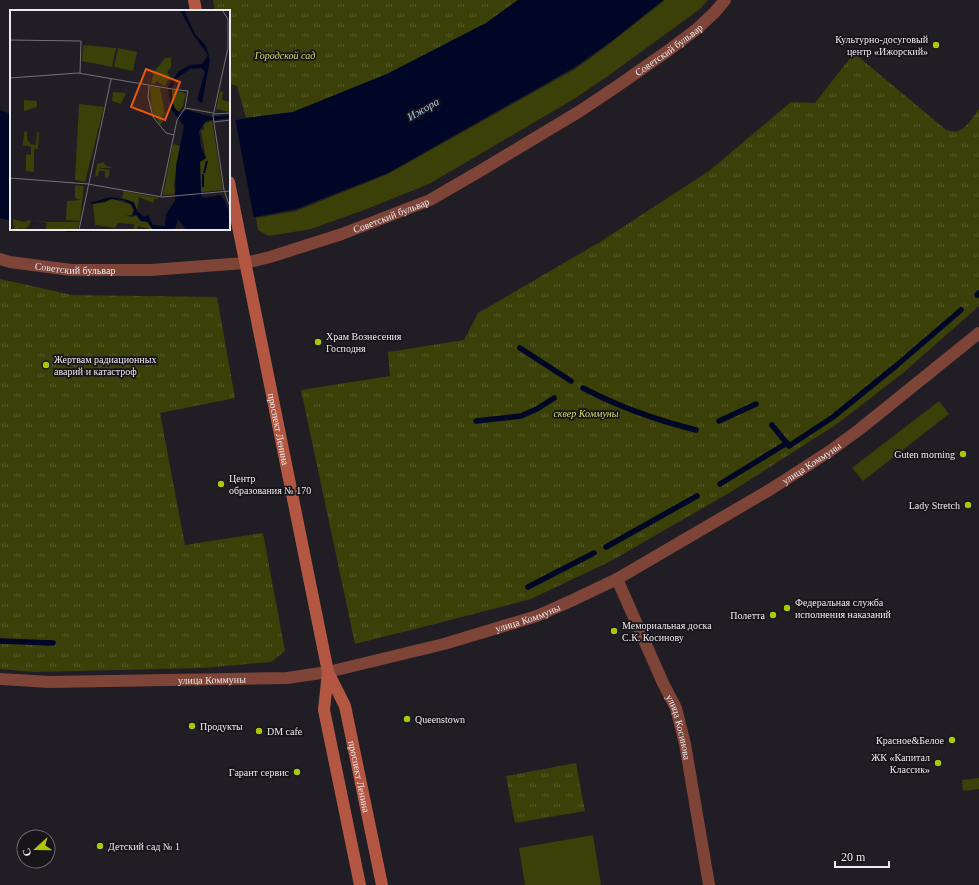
<svg xmlns="http://www.w3.org/2000/svg" width="979" height="885" font-family="'Times New Roman',serif">
	<style>
		.grass { fill: #3b3f08 }
		.park { fill: url(#park-tufts) }
		.water { fill: #000626 }
		.pier { fill: #201d24 }
		.lines { fill: none; stroke-linecap: round; stroke-linejoin: round }
		.stream { stroke: #000626; stroke-width: 5.5 }
		.minor { stroke: #7d4437; stroke-width: 12 }
		.tertiary { stroke: #7d4437; stroke-width: 12 }
		.secondary { stroke: #b35743; stroke-width: 12 }
		.poi-dot { fill: #b0c500; stroke: #17141a; stroke-width: 1.5 }
		.labels { text-anchor: middle; dominant-baseline: central; stroke-width: 3.5; stroke-linejoin: round; paint-order: stroke }
		.poi-label { font-size: 10px; fill: #eceaef; stroke: #17141a; text-anchor: start }
		.street-label { font-size: 10px; fill: #eceaef; stroke: #17141a }
		.park-label { font-size: 10px; font-style: italic; fill: #d4df5e; stroke: #17141a }
		.water-label { font-size: 11px; font-style: italic; fill: #abc7ec; stroke: #17141a }
		.inset-river { fill: none; stroke: #000626; stroke-width: 2 }
		.inset-road { fill: none; stroke: #726f75; stroke-width: 1 }
		.view { fill: #e8590c; fill-opacity: 0.15; stroke: #e8590c; stroke-width: 2 }
		.inset-edge { fill: none; stroke: #eceaef; stroke-width: 2 }
	</style>
	<defs>
		<pattern id="park-tufts" width="24" height="20" patternUnits="userSpaceOnUse"><rect width="24" height="20" fill="#3b3f08"/><path d="M3 7l-1-3M5 7V3M7 7l1-3M15 17l-1-3M17 17v-4M19 17l1-3" fill="none" stroke="#585b2c"/></pattern>
	</defs>
	<rect width="100%" height="100%" fill="#201d24"/>
	<path class="grass" d="M665,0H708L700,9L608,76L574,99L429,184L367,209L311,229L269,236L258,230L256,218L296,211L388,174L575,69L604,48Z
		M939,401L949,414L863,481L852,468Z
		M979,778V789L963,791L962,780Z
		M593,835L601,885H525L519,848Z"/>
	<path class="park" d="M213,0H518L486,23L387,74L293,112L246,118L237,86L229,84V11H215Z
		M854,53L945,129C962,138 970,121 979,109V306L903,373L837,424L729,493L611,561L531,599L431,625L355,644L301,390L390,376L388,352L464,340L478,313L600,242L709,171L791,102L815,103Z
		M0,279L72,295L217,297L235,398L160,413L185,545L263,533L285,651L271,662L204,668L34,672L0,669Z
		M576,763L585,811L515,823L506,776Z"/>
	<path class="water" d="M518,0H663L613,40L575,67L388,173L296,209L229,222V122L246,118L293,112L387,74L486,23Z
		M0,110L11,114V221L0,218Z
		M53,229H195L68,232Z"/>
	<path class="pier" d="M235,118L254,219L229,224V120Z"/>
	<g class="lines">
		<path class="stream" d="M977,295L979,293
			M520,348L571,381
			M583,388C619,407 656,420 696,430
			M476,421L521,416L537,409L554,398
			M719,421L756,404
			M772,425L789,446L833,417L897,365L961,310
			M720,484L787,443
			M606,547L697,496
			M528,587L594,553
			M0,641L53,643"/>
		<g class="minor">
			<path id="s1" d="M0,259L10,262L71,270H151L245,263L270,257L342,234L430,200L480,171L580,111L616,87L669,50L698,28L714,13L725,0"/>
			<path id="s2" d="M617,579L663,683L676,708L685,744L709,885"/>
			<path id="s3" d="M0,679L50,682L287,678L328,672"/>
		</g>
		<path class="tertiary" id="s4" d="M328,672L444,644L537,616L573,600L617,579L771,489L830,451L860,429L979,333"/>
		<g class="secondary">
			<path d="M194,0L196,11"/>
			<path id="s5" d="M229,182L328,672L345,706L382,885"/>
			<path d="M328,672L324,710L360,885"/>
		</g>
	</g>
	<g class="poi-dot">
		<circle cx="936" cy="45" r="4"/>
		<circle cx="318" cy="342" r="4"/>
		<circle cx="46" cy="365" r="4"/>
		<circle cx="963" cy="454" r="4"/>
		<circle cx="221" cy="484" r="4"/>
		<circle cx="968" cy="505" r="4"/>
		<circle cx="787" cy="608" r="4"/>
		<circle cx="773" cy="615" r="4"/>
		<circle cx="614" cy="631" r="4"/>
		<circle cx="407" cy="719" r="4"/>
		<circle cx="192" cy="726" r="4"/>
		<circle cx="259" cy="731" r="4"/>
		<circle cx="952" cy="740" r="4"/>
		<circle cx="938" cy="763" r="4"/>
		<circle cx="297" cy="772" r="4"/>
		<circle cx="100" cy="846" r="4"/>
	</g>
	<g class="labels">
		<g class="poi-label">
			<text x="928" y="39" text-anchor="end">Культурно-досуговый<tspan x="928" dy="12">центр «Ижорский»</tspan></text>
			<text x="326" y="336">Храм Вознесения<tspan x="326" dy="12">Господня</tspan></text>
			<text x="54" y="359">Жертвам радиационных<tspan x="54" dy="12">аварий и катастроф</tspan></text>
			<text x="955" y="454" text-anchor="end">Guten morning</text>
			<text x="229" y="478">Центр<tspan x="229" dy="12">образования № 170</tspan></text>
			<text x="960" y="505" text-anchor="end">Lady Stretch</text>
			<text x="795" y="602">Федеральная служба<tspan x="795" dy="12">исполнения наказаний</tspan></text>
			<text x="765" y="615" text-anchor="end">Полетта</text>
			<text x="622" y="625">Мемориальная доска<tspan x="622" dy="12">С.К. Косинову</tspan></text>
			<text x="415" y="719">Queenstown</text>
			<text x="200" y="726">Продукты</text>
			<text x="267" y="731">DM cafe</text>
			<text x="944" y="740" text-anchor="end">Красное&amp;Белое</text>
			<text x="930" y="757" text-anchor="end">ЖК «Капитал<tspan x="930" dy="12">Классик»</tspan></text>
			<text x="289" y="772" text-anchor="end">Гарант сервис</text>
			<text x="108" y="846">Детский сад № 1</text>
		</g>
		<g class="street-label">
			<text stroke="none"><textPath href="#s1" startOffset="724">Советский бульвар</textPath></text>
			<text stroke="none"><textPath href="#s1" startOffset="400">Советский бульвар</textPath></text>
			<text stroke="none"><textPath href="#s1" startOffset="76">Советский бульвар</textPath></text>
			<text stroke="none"><textPath href="#s5" startOffset="252">проспект Ленина</textPath></text>
			<text stroke="none"><textPath href="#s4" startOffset="531">улица Коммуны</textPath></text>
			<text stroke="none"><textPath href="#s4" startOffset="207">улица Коммуны</textPath></text>
			<text stroke="none"><textPath href="#s3" startOffset="212">улица Коммуны</textPath></text>
			<text stroke="none"><textPath href="#s2" startOffset="161">улица Косинова</textPath></text>
			<text stroke="none"><textPath href="#s5" startOffset="610">проспект Ленина</textPath></text>
		</g>
		<g class="park-label">
			<text x="285" y="55">Городской сад</text>
			<text x="586" y="413">сквер Коммуны</text>
		</g>
		<g class="water-label">
			<text transform="translate(423 109) rotate(-30)">Ижора</text>
		</g>
	</g>
	<g transform="translate(10 10)">
		<rect width="220" height="220" fill="#201d24"/>
		<path d="M17,121V130L19,131L20,134L26,135L27,122H29L28,139H24V162L16,161V144L21,145V137L13,135L14,122ZM3,209L13,212L21,210L19,216L13,220L12,218L4,220ZM23,210L38,212H70L67,220H35L37,213Z" fill="#3b3f08"/>
		<path d="M94,152L95,155L102,158H88L100,160L98,168H95V161H89L88,166L85,167L87,154Z" fill="#3b3f08"/>
		<path d="M155,48H161V57L157,62L160,66L155,76L146,71L145,74L141,73L144,62ZM140,76L150,78L155,104L151,107L153,111L150,115L141,98ZM162,80L176,83L173,96L168,102L163,95ZM210,81L213,82L212,90L220,92V102L206,99ZM103,82L116,83L111,94L102,91ZM14,90L27,91V97L14,101ZM69,94L94,97L75,172L65,170ZM202,110L213,180L191,182L190,152L196,148L191,121L195,118L192,115ZM163,134L170,136L164,174L165,184L153,185ZM65,175L74,176L70,211L56,210L57,191L71,190L65,188ZM114,181L149,188V189H144L143,193L129,187L127,200L124,192L112,188ZM102,189L120,194L124,201L122,205L117,206L123,207L126,205L130,211L137,212L143,220L128,216L127,220H123L124,214L108,213L105,218L85,215L83,194Z" fill="#3b3f08"/>
		<path d="M73,35L106,38L102,57L72,51ZM108,38L127,42L123,61L104,57Z" fill="#3b3f08"/>
		<path d="M170,0H174L185,24L196,36L200,50L192,93L187,90L195,61L191,58L180,59L167,68L162,78V90L165,99L171,103L177,100L202,107L220,105V108L196,111L189,121L191,137L196,148L190,152L191,186L194,188L210,185L214,189L218,199L220,220H176L168,209L165,220H143L138,212L131,211L127,205L115,206L122,205L124,200L121,194L113,190L101,189L95,192L82,194L80,193L101,187L117,190L124,193L127,201L134,207L138,205L143,215L155,216L156,204L165,191L166,156L174,116L161,99L158,76L169,61L180,55L192,54L198,45L184,26Z" fill="#000626"/>
		<path class="inset-river" d="M194,163L197,151M193,177V164"/>
		<path class="inset-road" d="M212,0L218,9V38L203,106L214,180L220,197M0,30L71,31M70,63L71,31M0,68L68,63L162,79L178,81L175,98M139,76L138,87L143,107L156,123L164,125M175,98L203,103M204,104L220,103M204,112L220,110M0,168L78,174L152,187L220,181M151,186L167,110L175,98M69,220L101,69"/>
		<path class="view" d="M136,59L170,72L155,110L121,97Z"/>
		<rect width="220" height="220" class="inset-edge"/>
	</g>
	<g transform="translate(36 849) rotate(249)"><circle r="19" fill="#17141a" stroke="#6c6a6f"/>
	<path d="M0-3L7 15L0 10L-7 15Z" fill="#b0c500"/>
	<text y="-6" font-size="11" font-weight="bold" text-anchor="middle" fill="#eceaef">С</text>
	</g>
	<path d="M835 861v6h54v-6" fill="none" stroke="#eceaef" stroke-width="2"/>
	<text x="841" y="861" font-size="12" fill="#eceaef" stroke="#17141a" stroke-width="3" paint-order="stroke">20 m</text>
</svg>
